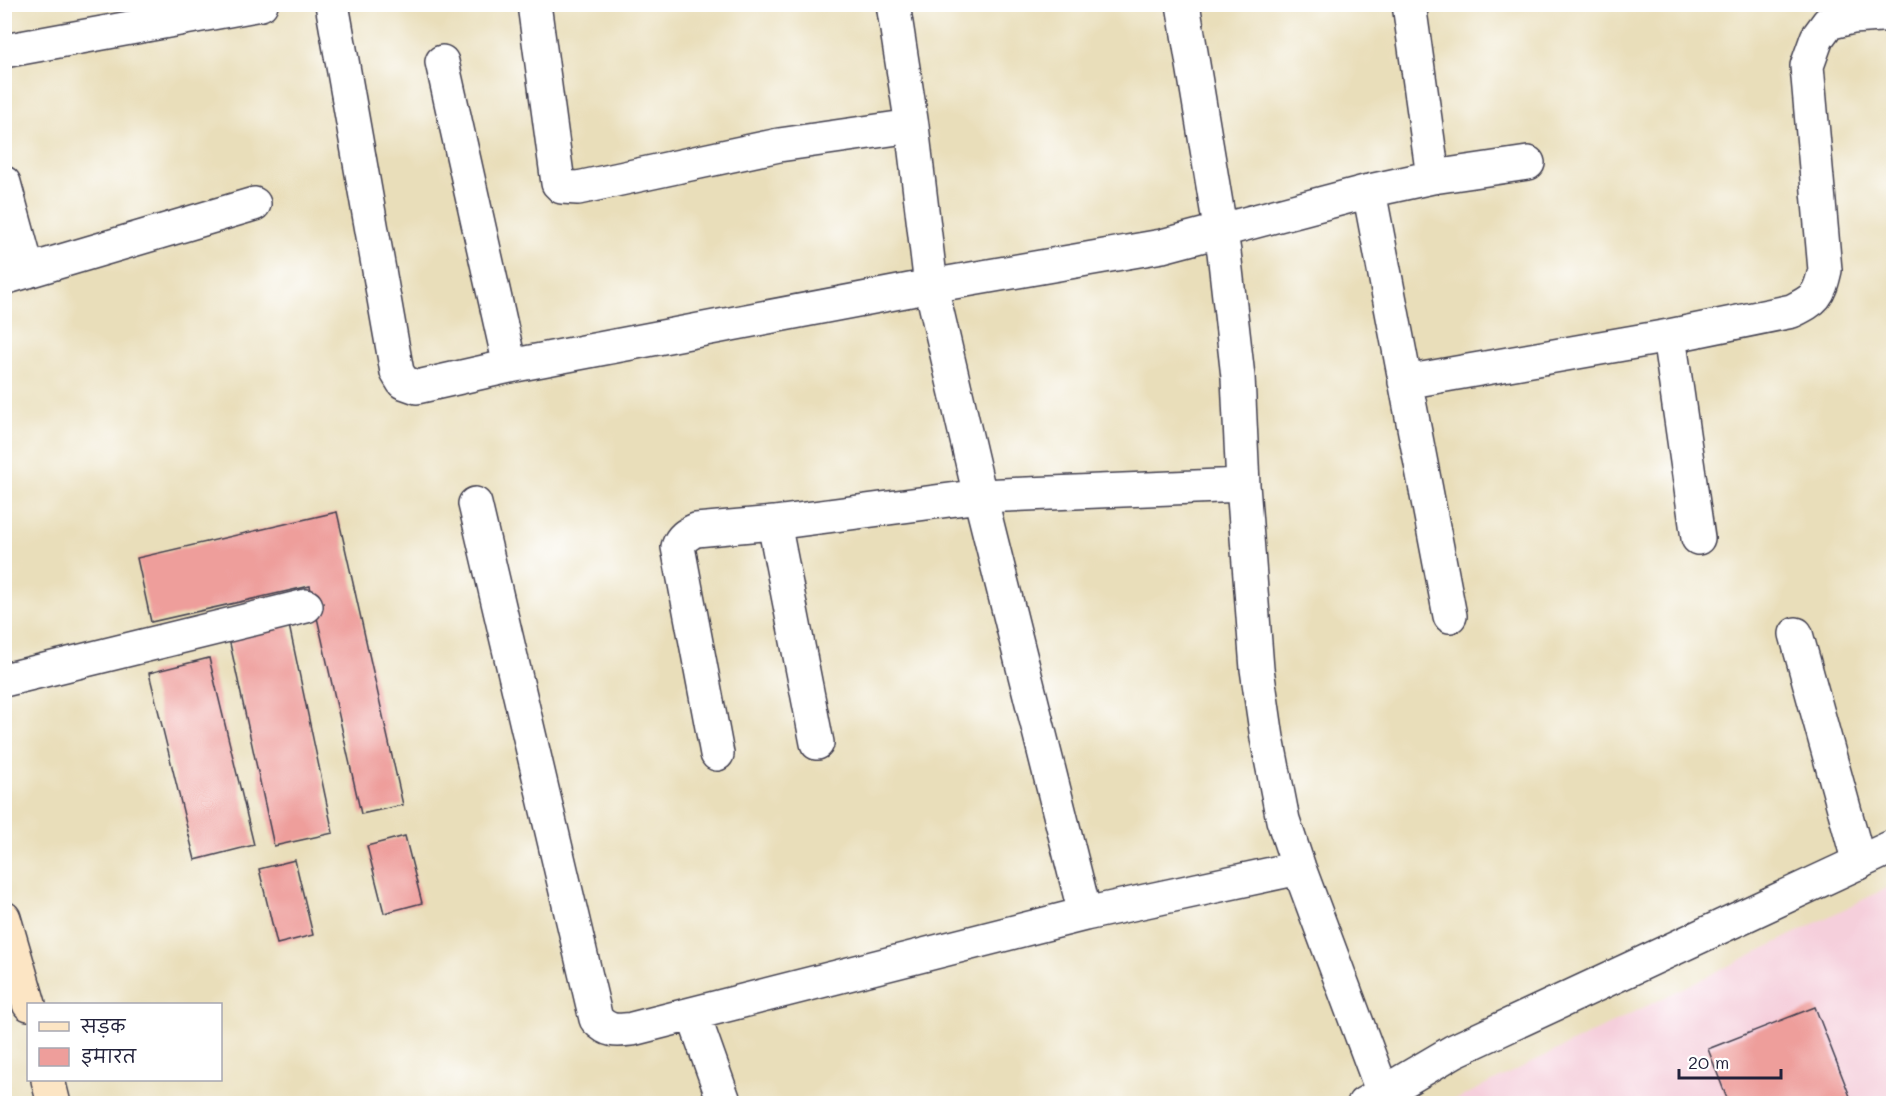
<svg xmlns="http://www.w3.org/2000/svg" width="1898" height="1108" font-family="Mali,'Playpen Sans Deva',sans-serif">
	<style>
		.built { fill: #f5cfdb }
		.building { fill: #ee9e9b }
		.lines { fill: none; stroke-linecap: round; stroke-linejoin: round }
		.minor-casing { stroke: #403e4e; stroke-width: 36 }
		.tertiary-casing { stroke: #403e4e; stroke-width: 36 }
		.secondary-casing { stroke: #403e4e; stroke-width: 36 }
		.minor { stroke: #fff; stroke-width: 33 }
		.tertiary { stroke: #fff; stroke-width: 33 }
		.secondary { stroke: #fce5c4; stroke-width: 33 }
	</style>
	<rect width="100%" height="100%" fill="#fff"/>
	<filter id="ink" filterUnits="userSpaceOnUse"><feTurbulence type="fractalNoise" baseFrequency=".0167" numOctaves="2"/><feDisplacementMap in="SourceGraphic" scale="12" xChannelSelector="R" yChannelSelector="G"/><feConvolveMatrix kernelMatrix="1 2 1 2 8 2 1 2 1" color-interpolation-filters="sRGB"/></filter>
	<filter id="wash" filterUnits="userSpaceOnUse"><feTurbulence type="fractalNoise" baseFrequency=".008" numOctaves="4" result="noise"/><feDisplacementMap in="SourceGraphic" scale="24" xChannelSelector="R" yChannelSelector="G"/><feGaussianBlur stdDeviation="1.35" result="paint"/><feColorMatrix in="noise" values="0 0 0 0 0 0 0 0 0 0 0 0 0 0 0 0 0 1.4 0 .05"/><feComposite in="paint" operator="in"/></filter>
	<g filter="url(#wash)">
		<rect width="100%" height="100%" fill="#e9deba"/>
		<path class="built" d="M1893,885V1103H1449Z"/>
		<g id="blocks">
			<path class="building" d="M337,512L403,805L361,814L310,586L151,622L137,558Z
				M289,625L333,833L274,846L229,639Z
				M209,658L254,845L195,860L149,673Z
				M405,836L422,903L384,913L367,846Z
				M295,860L313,935L277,944L259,869Z
				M1815,1007L1853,1104H1729L1708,1049Z"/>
		</g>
	</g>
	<g filter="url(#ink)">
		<use href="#blocks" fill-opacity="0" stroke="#403e4e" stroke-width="1.5"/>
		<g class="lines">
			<defs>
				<path id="minor" d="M332,4L397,372L403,382L417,387L510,366L931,286L1162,246L1369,191
					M534,4L558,183L562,187L578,188L779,145L912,126
					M893,4L912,126L931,286L980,496L1085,914
					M1183,4L1224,252L1238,377L1243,485L1257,669L1267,738L1283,820L1299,868L1383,1093
					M1409,4L1433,177
					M4,51L261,4
					M442,62L510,366
					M4,183L28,271
					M4,278L254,204
					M1669,336L1698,538
					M1405,382L1669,336L1792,311C1816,299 1819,296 1825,270L1807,66L1817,38L1828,23L1853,17L1894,14
					M475,504L596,1019C608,1032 616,1031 632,1029L1085,914L1299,868
					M774,523L817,743
					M1450,616L1369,191L1433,177L1528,163
					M1796,634L1859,863
					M4,680L306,606
					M717,754L678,547C681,538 687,534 696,530L774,523L980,496L1243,485
					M693,1014L725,1104"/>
				<path id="tertiary" d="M1364,1104L1454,1051L1894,846"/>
				<path id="secondary" d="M4,918L29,1004
					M48,1080L54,1104"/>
			</defs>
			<use href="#minor" class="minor-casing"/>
			<use href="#tertiary" class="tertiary-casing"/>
			<use href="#secondary" class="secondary-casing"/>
			<use href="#minor" class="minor"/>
			<use href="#tertiary" class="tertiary"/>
			<use href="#secondary" class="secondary"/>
		</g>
	</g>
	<rect width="1898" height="1108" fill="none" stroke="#fff" stroke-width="24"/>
	<rect x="27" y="1003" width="195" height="78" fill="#ffffff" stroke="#a7a7b1" stroke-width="1.5"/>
	<rect x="39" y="1022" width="30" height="9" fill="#fce5c4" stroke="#a7a7b1" stroke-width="1.5"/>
	<text x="81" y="1033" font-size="18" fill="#22223b">सड़क</text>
	<rect x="39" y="1048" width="30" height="18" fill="#ee9e9b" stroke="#a7a7b1" stroke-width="1.5"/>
	<text x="81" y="1063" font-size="18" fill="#22223b">इमारत</text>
	<path d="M1679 1069v9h102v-9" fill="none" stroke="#22223b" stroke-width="3"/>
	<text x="1688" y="1069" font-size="18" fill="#22223b" stroke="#ffffff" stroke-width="4.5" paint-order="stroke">20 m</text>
</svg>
